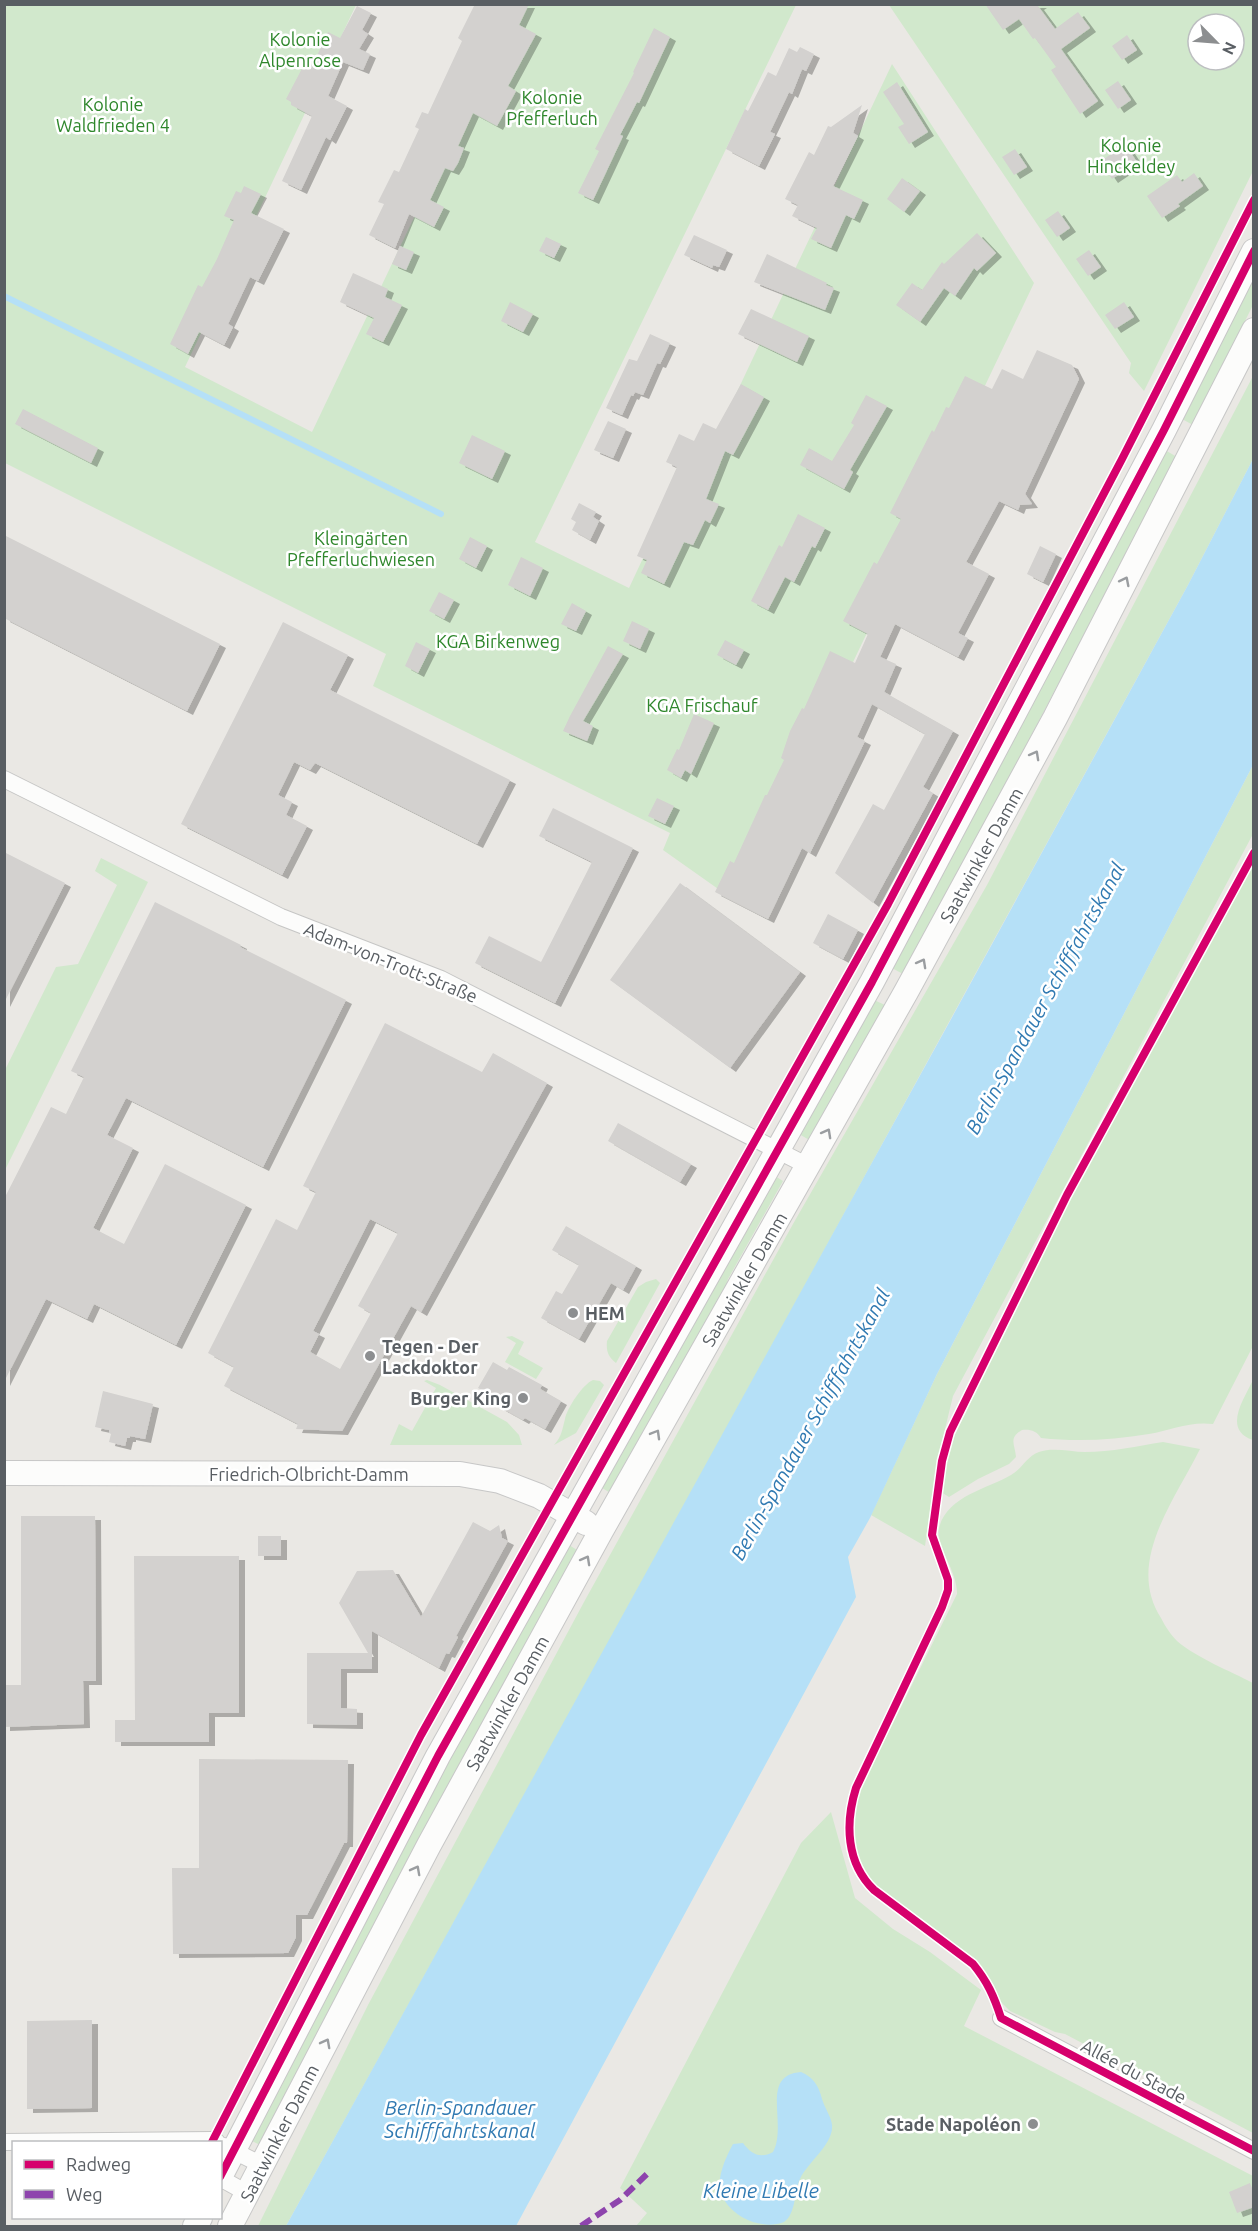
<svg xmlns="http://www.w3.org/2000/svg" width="1258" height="2231" font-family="Ubuntu,sans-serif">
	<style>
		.green { fill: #d1e8cc; fill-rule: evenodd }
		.water { fill: #b5e0f7 }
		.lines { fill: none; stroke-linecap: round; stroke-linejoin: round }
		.stream { stroke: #b5e0f7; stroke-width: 6 }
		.building { fill: #d3d1cf; fill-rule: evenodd; filter: url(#shadow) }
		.street-casing { stroke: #c6c6c5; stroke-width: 18 }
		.secondary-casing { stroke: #c7c7c7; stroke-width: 26 }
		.street { stroke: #fcfcfb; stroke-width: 16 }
		.secondary { stroke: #fcfcfb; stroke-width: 24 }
		.quiet { stroke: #8e44ad; stroke-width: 6; stroke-dasharray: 12 6; stroke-linecap: butt }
		.cycleway-casing { stroke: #fff; stroke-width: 11 }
		.cycleway { stroke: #d6006c; stroke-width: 8 }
		.oneway { stroke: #9a9da0 }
		.poi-dot { fill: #8c8e90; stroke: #fff; stroke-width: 2 }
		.labels { text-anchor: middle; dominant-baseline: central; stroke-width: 5; stroke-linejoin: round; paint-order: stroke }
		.park-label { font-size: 18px; fill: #2f872c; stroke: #fff }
		.street-label { font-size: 18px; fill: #595e63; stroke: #fff }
		.poi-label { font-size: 18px; font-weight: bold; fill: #595e63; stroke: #fff; text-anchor: start }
		.water-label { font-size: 20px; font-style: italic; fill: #307ab2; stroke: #fff }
	</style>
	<defs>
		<filter id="shadow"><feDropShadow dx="6" dy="4" stdDeviation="0" flood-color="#0004"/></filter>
	</defs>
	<rect width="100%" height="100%" fill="#eae8e4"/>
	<path class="green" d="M4,5H356L185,367L312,432L515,5H796L535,542L629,588L652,539L665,544L892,64L1034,283L738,903L663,850L670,833L373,686L386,654L5,463Z
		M889,5H1253V171L1144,391L1129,373L1131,363ZM1198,24H1234V60H1198Z
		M1253,276V305L1193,425L1182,419Z
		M1253,376V459L1188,585L699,1479L286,2226H258L368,2005L584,1602L793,1224L987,885Z
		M1165,450L1177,457L988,818L903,974L890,967Z
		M1253,765V834L953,1396L937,1462L925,1546L871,1515L937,1374Z
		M101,858L148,882L5,1170V1070L56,967L78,964L117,885L95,871Z
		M1253,866V1346L1213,1424C1190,1421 1171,1430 1149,1434C1113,1440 1077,1442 1041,1438C1037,1431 1030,1429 1022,1430C1008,1438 1015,1444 1016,1457L1009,1464L978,1479L949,1497L941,1492L951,1443L1075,1185Z
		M874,1000L885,1005L811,1141L799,1134Z
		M775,1176L783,1181L728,1279L722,1297L612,1494L599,1486Z
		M656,1279L660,1283L616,1363C608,1357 606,1351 607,1341L638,1287L646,1282Z
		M512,1336L524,1342L518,1354L543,1368L536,1379L505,1362L516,1343L506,1337Z
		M427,1380L440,1385L507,1422L519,1435L522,1445H390L399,1424L412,1431L436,1388L424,1381Z
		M593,1380L600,1381L604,1385L576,1433L554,1445C562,1436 562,1430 565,1419C567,1408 583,1384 593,1380Z
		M1253,1380L1254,1440H1253C1222,1430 1244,1399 1253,1380Z
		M1163,1442L1200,1449C1175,1500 1125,1562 1161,1618C1165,1626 1171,1635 1177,1641C1197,1658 1230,1671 1253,1683V2133L1065,2034L1055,2032L1010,2011L1000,2001L994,1985L979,1964L870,1881C853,1854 850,1824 858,1794L957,1594C958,1572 935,1545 939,1528C947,1496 987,1489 1011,1475C1022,1469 1027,1456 1039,1452C1053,1447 1071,1452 1085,1452C1111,1452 1138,1446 1163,1442Z
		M566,1543L580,1552L264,2147L250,2140L402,1843Z
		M831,1812L855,1898L893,1929L930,1952L981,1990L964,2026L1253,2176V2226H636L647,2213L620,2188L801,1843Z"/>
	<path class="water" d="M1253,459V765L937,1374L870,1518L848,1557L856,1597L516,2226H286L950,1021L1188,585Z
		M801,2072C813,2077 819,2086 822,2099C825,2109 831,2116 832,2125C834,2144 807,2163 800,2179C794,2192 796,2214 784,2222C761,2231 729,2216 721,2193C716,2178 726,2157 733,2144L743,2143C751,2154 760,2159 773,2152C788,2124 759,2075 801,2072Z"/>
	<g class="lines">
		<path class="stream" d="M4,296L441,514"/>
	</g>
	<path class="building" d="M475,4H529L519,25L536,34L508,86L516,91L497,126L473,113L458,146L464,148L458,163L453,171L445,168L430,200L444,207L434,227L409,214L395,248L369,235L384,204L378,202L394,170L399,172L419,129L415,127L422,112L428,114L462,41L458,38Z
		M985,4H1041L1038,6L1055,29L1078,12L1090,28L1061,49L1098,101L1080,114L1051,70L1056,67L1035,38L1033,39L1019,19L1003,30Z
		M357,6L371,13L362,30L368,34L359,49L370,54L363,70L343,62L328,96L347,106L330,140L326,137L301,190L282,181L312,116L291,105V102L286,99L308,57L315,60L328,32L340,38Z
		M654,28L670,37L639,103L637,102L620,135L623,136L593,200L578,193L599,151L595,149L634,73L633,72Z
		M1127,35L1137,50L1122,60L1112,46Z
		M800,47L814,54L806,71L802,69L792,94L789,92L770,132L775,134L759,166L726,149L745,109L748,111L768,72L776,76L789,48L797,52Z
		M1118,81L1131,100L1118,109L1105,90Z
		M897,82L928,132L909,144L898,127L904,124L883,92Z
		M862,105L853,133L858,136L833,186L863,200L854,219L846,215L831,248L811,239L817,228L792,216L798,205L785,199L809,152L814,155L828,126L831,127Z
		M1125,144L1137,162L1112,179L1100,162Z
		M1015,149L1027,167L1014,175L1002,157Z
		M1194,173L1203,186L1178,204L1180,206L1162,218L1147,196L1177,175L1182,182Z
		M902,178L920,191L904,212L887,199Z
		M244,186L261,194L251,213L284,229L258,281L250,277L228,324L233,327L224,345L199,332L188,354L170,344L198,285L202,287L217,259L234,220L224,216L236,191L241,193Z
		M1058,211L1070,228L1057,237L1045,220Z
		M977,233L996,253L977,271L974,268L955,296L944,288L920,322L896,305L912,283L922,290L942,262L944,264Z
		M694,235L727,250L719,267L713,265L712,268L684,255Z
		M546,237L561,244L554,258L539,251Z
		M400,246L414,252L406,270L392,264Z
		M1089,250L1101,267L1088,276L1076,259Z
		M767,254L827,283L826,285L834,288L825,310L754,282Z
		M353,273L388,289L385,297L402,305L383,342L366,334L374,318L340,302Z
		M510,302L533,314L523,332L501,321Z
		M1124,302L1134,317L1115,329L1105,315Z
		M751,309L809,336L797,362L738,334Z
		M650,334L670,343L660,364L657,363L643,395L635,392L633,396L631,395L622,415L606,408L629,359L637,361Z
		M1037,350L1072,365L1079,379L1025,494L1032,504L1020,505L1018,510L999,501L966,562L989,574L958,633L968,638L958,657L895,624L880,657L896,664L884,692L953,731L923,787L933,793L873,903L835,873L873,804L884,810L925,734L872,704L857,737L865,741L810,853L802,848L768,919L715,892L730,861L734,863L765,795H767L784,760L781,758L790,731L802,708L804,709L830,651L855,663L868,634L843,621L874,562L877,564L901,519L890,513L932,430L934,432L946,407L949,408L965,376L992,389L1002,369L1023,379Z
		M741,384L764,397L733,455L725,451L706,499L719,504L710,523L705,520L693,545L684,542L664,584L641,573L647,560L637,556L677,467L666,462L679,434L694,441L703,423L716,429Z
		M866,395L887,406L850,470L853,472L844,489L800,465L809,448L832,461L854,425L851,423Z
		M23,409L98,448L91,463L15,424Z
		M608,421L626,429L613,458L594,450Z
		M472,435L505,451L492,479L459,463Z
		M579,503L596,512L593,517L599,521L590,540L572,530L576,522L571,519Z
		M798,514L825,528L815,548L812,546L794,582L785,577L768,610L751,601L779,545L782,547Z
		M4,535L220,644L187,711L4,618Z
		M470,537L487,546L476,568L459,559Z
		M1040,546L1056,554L1043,582L1027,574Z
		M521,557L543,568L530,596L508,585Z
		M439,592L454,600L444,619L429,611Z
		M572,603L586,611L576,631L561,624Z
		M632,621L649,629L640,649L623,641Z
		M283,622L348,655L330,690L510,780L477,844L315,763L310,770L294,762L278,795L292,802L286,815L307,826L282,875L181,824Z
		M725,640L744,650L736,665L717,655Z
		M416,642L430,649L418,673L405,666Z
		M608,646L623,654L583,721L593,726L587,741L563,731L570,716Z
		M694,714L714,723L691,774L685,770L681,778L667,770L677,749L679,750Z
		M657,798L674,806L665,824L648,816Z
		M553,808L633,848L555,1003L475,963L489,936L541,962L592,862L539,836Z
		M4,852L65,883L4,1003Z
		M680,883L800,972L730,1068L610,980Z
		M155,902L241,945L240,947L346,1000L263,1167L126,1098L107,1135L133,1148L93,1228L124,1244L165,1164L246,1205L176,1345L94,1304L87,1319L46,1299L4,1382V1199L51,1107L66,1114L84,1077L71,1071Z
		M828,914L858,930L843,959L813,943Z
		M385,1023L482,1072L493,1053L547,1083L421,1312L411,1306L342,1431L296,1429L298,1424L224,1386L234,1367L208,1353L276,1219L297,1230L316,1192L303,1186ZM370,1219L398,1233L358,1306L371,1313L340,1369L310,1352L319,1334L313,1331Z
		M618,1123L691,1164L680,1182L608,1141Z
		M566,1226L636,1266L623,1290L611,1283L579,1339L541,1318L556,1291L562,1294L579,1265L552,1250Z
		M493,1362L507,1370L509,1367L542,1385L540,1389L561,1401L545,1429L525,1418L523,1420L489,1401L492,1395L478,1388Z
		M103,1391L153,1404L145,1439L130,1436V1438H127L125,1446L109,1442L111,1434L109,1433V1430L95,1427Z
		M21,1516H95L96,1681H83L84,1724L4,1727V1685H21Z
		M473,1522L490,1531L499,1525L502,1538L508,1541L456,1636L458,1637L449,1654L446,1653L439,1668L372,1631V1669H341V1708L357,1709V1725L307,1724V1653H368L339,1603L357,1571L393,1570L421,1617Z
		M258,1536H281V1556H258Z
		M134,1556H239V1713H209V1742H115V1720H135Z
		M199,1759L348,1760L347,1843H344L307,1915H296V1937L288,1953L173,1954L172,1868H199Z
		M92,2020V2108L27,2109V2021Z
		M1250,2183L1254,2193V2207L1237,2213L1229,2192Z"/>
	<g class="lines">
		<defs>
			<path id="street" d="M4,779L281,917L441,979L808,1166
				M1001,2018L1254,2151
				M4,2142L213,2140L217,2142
				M224,2146L262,2165
				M220,2178L247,2193"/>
			<path id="secondary" d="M4,1473L460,1474L500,1481L539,1496L586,1523
				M220,2177L438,1756L872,982L1164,430L1254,251
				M195,2226L200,2218
				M230,2226L429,1845L601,1531L906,992L1055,718L1254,330"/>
		</defs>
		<use href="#street" class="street-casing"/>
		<use href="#secondary" class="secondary-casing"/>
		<use href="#street" class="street"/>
		<use href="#secondary" class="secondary"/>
		<path class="quiet" d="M581,2226L620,2200L647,2174"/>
		<defs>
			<path id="cycleway" d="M1254,853L1067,1195L950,1432L942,1461L932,1535L948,1580V1590L942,1607L856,1788C845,1823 846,1863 874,1890L973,1964C987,1981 994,1996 1001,2018L1254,2151
				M212,2142L421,1735L888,904L1122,459L1254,200
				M220,2177L438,1756L872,982L1164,430L1254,251"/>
		</defs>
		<use href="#cycleway" class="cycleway-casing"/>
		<use href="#cycleway" class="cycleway"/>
	</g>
	<defs><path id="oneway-chevron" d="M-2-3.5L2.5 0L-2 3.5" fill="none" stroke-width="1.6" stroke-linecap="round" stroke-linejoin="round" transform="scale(1.5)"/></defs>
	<g class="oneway">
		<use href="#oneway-chevron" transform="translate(1125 581) rotate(-63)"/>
		<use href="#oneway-chevron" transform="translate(1035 755) rotate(-61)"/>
		<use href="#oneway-chevron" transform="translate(922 963) rotate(-61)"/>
		<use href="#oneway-chevron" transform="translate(827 1133) rotate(-61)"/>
		<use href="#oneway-chevron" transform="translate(656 1434) rotate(-60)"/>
		<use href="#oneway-chevron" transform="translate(586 1560) rotate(-61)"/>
		<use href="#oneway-chevron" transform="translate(416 1870) rotate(-62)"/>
		<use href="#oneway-chevron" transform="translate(326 2043) rotate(-62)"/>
	</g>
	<g class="poi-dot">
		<circle cx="573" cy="1313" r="6"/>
		<circle cx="370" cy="1356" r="6"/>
		<circle cx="523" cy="1398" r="6"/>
		<circle cx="1033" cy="2124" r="6"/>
	</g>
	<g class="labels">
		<g class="park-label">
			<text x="300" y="39">Kolonie<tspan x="300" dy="21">Alpenrose</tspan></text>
			<text x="552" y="97">Kolonie<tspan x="552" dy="21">Pfefferluch</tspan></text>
			<text x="113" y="104">Kolonie<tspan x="113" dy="21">Waldfrieden 4</tspan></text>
			<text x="1131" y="145">Kolonie<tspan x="1131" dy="21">Hinckeldey</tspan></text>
			<text x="361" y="538">Kleingärten<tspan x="361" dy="21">Pfefferluchwiesen</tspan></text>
			<text x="498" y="641">KGA Birkenweg</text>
			<text x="702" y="705">KGA Frischauf</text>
		</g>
		<g class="street-label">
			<text transform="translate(981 855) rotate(-61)">Saatwinkler Damm</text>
			<text transform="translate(391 962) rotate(22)">Adam-von-Trott-Straße</text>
			<text transform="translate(744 1279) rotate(-60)">Saatwinkler Damm</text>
			<text x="309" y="1474">Friedrich-Olbricht-Damm</text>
			<text transform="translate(507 1703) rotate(-61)">Saatwinkler Damm</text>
			<text transform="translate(1134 2071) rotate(28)">Allée du Stade</text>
			<text transform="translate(279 2133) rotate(-63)">Saatwinkler Damm</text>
		</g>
		<g class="poi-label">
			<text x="585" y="1313">HEM</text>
			<text x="382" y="1346">Tegen - Der<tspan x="382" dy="21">Lackdoktor</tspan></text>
			<text x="511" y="1398" text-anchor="end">Burger King</text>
			<text x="1021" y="2124" text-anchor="end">Stade Napoléon</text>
		</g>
		<g class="water-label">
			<text transform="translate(1045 998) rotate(-61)">Berlin-Spandauer Schifffahrtskanal</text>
			<text transform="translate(810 1424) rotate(-61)">Berlin-Spandauer Schifffahrtskanal</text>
			<text x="460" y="2107">Berlin-Spandauer<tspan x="460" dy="23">Schifffahrtskanal</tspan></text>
			<text x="761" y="2190">Kleine Libelle</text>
		</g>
	</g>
	<rect width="1258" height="2231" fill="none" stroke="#595e63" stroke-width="12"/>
	<rect x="12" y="2141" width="210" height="78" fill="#ffffff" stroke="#bdbfc1" stroke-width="1.5"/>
	<rect x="24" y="2160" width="30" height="9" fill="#d6006c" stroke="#bdbfc1" stroke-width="1.5"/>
	<text x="66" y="2171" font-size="18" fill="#595e63">Radweg</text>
	<rect x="24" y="2190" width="30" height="9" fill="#8e44ad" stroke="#bdbfc1" stroke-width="1.5"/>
	<text x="66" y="2201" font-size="18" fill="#595e63">Weg</text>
	<g transform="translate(1216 42) rotate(115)"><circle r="28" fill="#ffffff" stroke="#bdbfc1" stroke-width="1.5"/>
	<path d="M0-4.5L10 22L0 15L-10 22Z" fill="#8c8e90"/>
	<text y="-9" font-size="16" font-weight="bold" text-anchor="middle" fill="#595e63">N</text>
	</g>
</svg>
